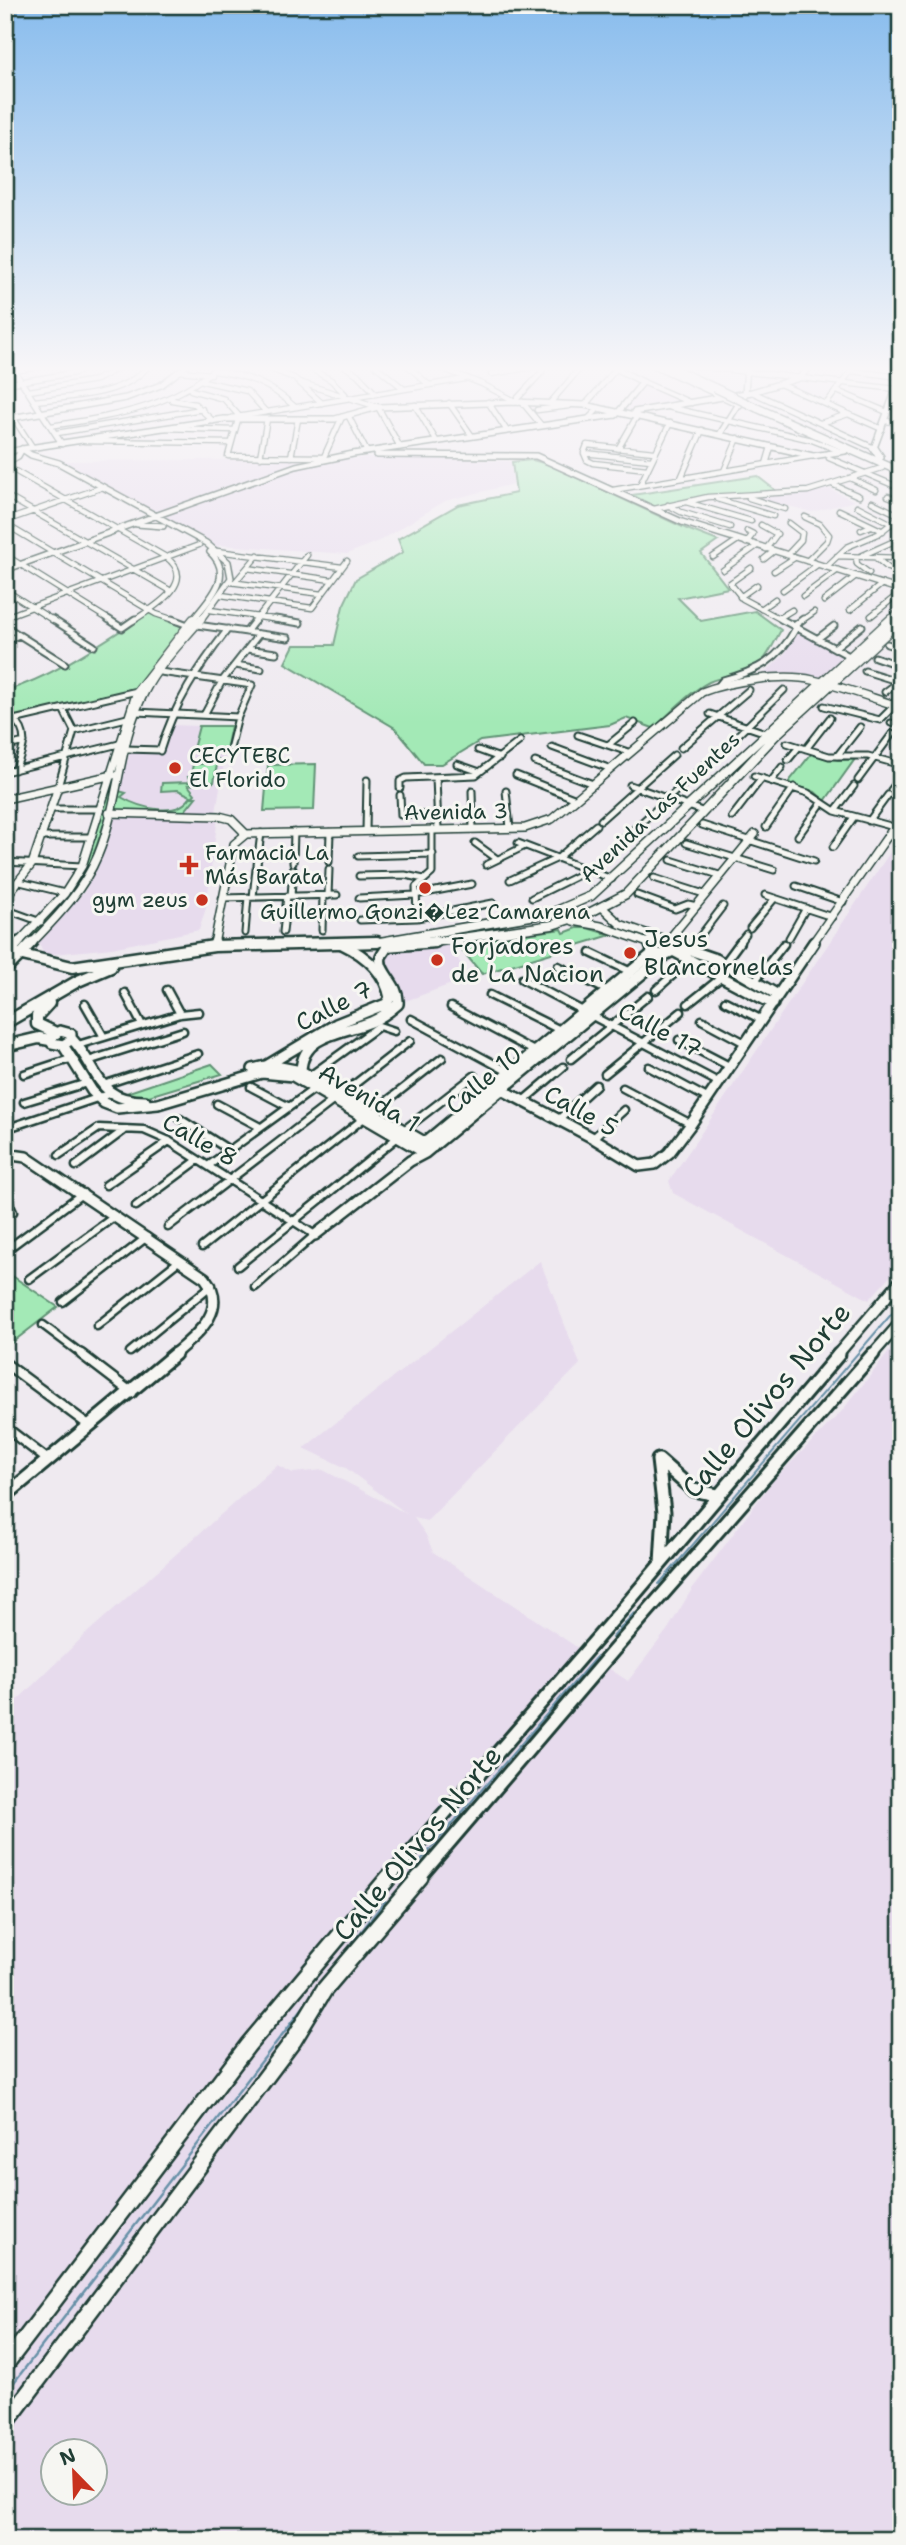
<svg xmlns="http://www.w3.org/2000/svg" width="906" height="2545" font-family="'Shantell Sans',sans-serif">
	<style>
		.built { fill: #e7dbed; fill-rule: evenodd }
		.green { fill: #a3e9b6; stroke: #619375; stroke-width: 2 }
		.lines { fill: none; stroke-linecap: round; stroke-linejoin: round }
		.stream-far1 { stroke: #6891a8; stroke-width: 2 }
		.stream { stroke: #6891a8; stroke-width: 2.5 }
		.street-far3-casing { stroke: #1f3d34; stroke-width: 7 }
		.street-far2-casing { stroke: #1f3d34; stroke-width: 9 }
		.street-far1-casing { stroke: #1f3d34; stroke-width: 11 }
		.street-casing { stroke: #1f3d34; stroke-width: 13 }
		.secondary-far4-casing { stroke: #1f3d34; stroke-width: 8 }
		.secondary-far3-casing { stroke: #1f3d34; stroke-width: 10 }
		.secondary-far2-casing { stroke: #1f3d34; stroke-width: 14 }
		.secondary-far1-casing { stroke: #1f3d34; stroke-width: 17 }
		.secondary-casing { stroke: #1f3d34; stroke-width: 20 }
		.primary-far2-casing { stroke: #1f3d34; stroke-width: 9 }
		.primary-far1-casing { stroke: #1f3d34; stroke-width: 11 }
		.primary-casing { stroke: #1f3d34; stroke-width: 15 }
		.highway-casing { stroke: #1f3d34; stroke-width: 10 }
		.street-far3 { stroke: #f6f6f2; stroke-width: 4.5 }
		.street-far2 { stroke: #f6f6f2; stroke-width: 5 }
		.street-far1 { stroke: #f6f6f2; stroke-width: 6 }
		.street { stroke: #f6f6f2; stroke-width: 8 }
		.secondary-far4 { stroke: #f6f6f2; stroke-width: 5 }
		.secondary-far3 { stroke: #f6f6f2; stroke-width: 7 }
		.secondary-far2 { stroke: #f6f6f2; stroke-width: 9 }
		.secondary-far1 { stroke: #f6f6f2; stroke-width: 11 }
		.secondary { stroke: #f6f6f2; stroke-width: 15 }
		.primary-far2 { stroke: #f6f6f2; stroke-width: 6 }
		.primary-far1 { stroke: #f6f6f2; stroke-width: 8 }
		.primary { stroke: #f6f6f2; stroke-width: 10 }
		.highway { stroke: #f6f6f2; stroke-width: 7 }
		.highway-bridge-casing { stroke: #1f3d34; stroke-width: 10; stroke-linecap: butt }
		.highway-bridge { stroke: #f6f6f2; stroke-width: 7 }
		.poi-dot { fill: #c8321e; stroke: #f6f6f2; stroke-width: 2.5 }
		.labels { text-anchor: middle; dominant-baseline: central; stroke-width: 6; stroke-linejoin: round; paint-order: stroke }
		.far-poi-label { font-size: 21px; fill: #1f3d34; stroke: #f6f6f2; text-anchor: start }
		.far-street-label { font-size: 21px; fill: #1f3d34; stroke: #f6f6f2 }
		.poi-label { font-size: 24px; fill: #1f3d34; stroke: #f6f6f2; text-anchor: start }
		.street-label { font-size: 24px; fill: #1f3d34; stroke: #f6f6f2 }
		.near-street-label { font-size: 28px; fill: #1f3d34; stroke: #f6f6f2 }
	</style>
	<rect width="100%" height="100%" fill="#efeaf0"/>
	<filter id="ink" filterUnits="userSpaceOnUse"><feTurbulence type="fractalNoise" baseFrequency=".0143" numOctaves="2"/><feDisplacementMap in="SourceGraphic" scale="14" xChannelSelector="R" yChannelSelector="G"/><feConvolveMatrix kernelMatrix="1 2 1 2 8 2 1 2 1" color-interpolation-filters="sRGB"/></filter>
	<g filter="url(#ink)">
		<path class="built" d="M801,379L839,383L824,400L787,384Z
			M646,385L683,401L624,410Z
			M367,457L512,461L513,484L445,501L381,540L347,554L220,545L214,551L154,512L59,461L354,459Z
			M830,489L855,501L812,512L753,497L800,495Z
			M797,632L845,657L822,678L760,677L784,655Z
			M170,725L199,726L194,749L226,750L216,812L114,811L130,751H163Z
			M112,814L218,816L206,908L199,930L112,948L44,955L38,941L85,891Z
			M901,836V1264L869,1300L673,1193L669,1181Z
			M448,945L470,977L403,1002L401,990L386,970L383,960L390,954Z
			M540,1261L580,1364L427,1521L414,1518L426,1535L433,1552L628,1681L668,1629L692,1589L773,1481L841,1412L901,1337V2540H5V1712L88,1632L277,1465L293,1473L323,1470L407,1514L346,1468L304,1448ZM52,2450H94V2492H52Z"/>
		<path class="green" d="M532,460L547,464L687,529L718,541L701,553L728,588L678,598L701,621L755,611L781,630C771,648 764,668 742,674C731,676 719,677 709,682C688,693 671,713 653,728L626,718L610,725L480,741L442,764H424L395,728L285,663L294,645H334L343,606L356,579L403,552L398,539L458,505L516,493L512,462Z
			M757,476L779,493L716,495L655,507L632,495Z
			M148,613L183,627L136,690L5,720V691C57,675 102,642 148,613Z
			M199,726H231L226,750L193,749Z
			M812,753L838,760L855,759L825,801L815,792L788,783Z
			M209,759H218L214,782L188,785L195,794L192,797H196L184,812L114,811L119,791L126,793L121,797C140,808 178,819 191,796L178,790L161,791L162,783L190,782L188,777L206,776L191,775L193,764H208Z
			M316,764L314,810L264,811L268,765Z
			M110,780L117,781C105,816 97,856 77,888C62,912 38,932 19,953L15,952L73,886Z
			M577,928H587L611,935L482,974L462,950L466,942L562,929L564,933Z
			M212,1064L222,1074L142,1098L123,1094Z
			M5,1271L58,1307L5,1348Z"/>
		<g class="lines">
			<path class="stream-far1" d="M659,1584L901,1303
				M612,1638L634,1613
				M415,1867L596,1657"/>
			<path class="stream" d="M334,1967L385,1901
				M5,2394L312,1996"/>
			<defs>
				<path id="street-far3" d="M11,366L62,444
					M263,366L294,378L322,403
					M306,366L331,380L345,394
					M344,366L357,374L376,394
					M376,366L404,389
					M408,366L429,385
					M436,366L482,384L515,401
					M655,366L740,405
					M697,366L896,389
					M14,371L45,366
					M180,371L211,374
					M214,371C247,375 270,384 295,407
					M852,371L901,377
					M491,374L539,366
					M203,381L247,391L266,412
					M299,382L378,407L400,447
					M643,382L691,403
					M5,384L74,373L93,366
					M780,384L882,429
					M191,390L224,399L239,416L228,456L324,457
					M29,391L96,380L122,366
					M837,391L887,412
					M752,392L874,448
					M172,400L195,404L213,421
					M35,401C72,396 123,397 148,366
					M488,402L507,431
					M514,402L542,372V366
					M522,402L541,425
					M449,403L472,436
					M550,403L582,366
					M826,404L854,367
					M5,405L33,448
					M415,405L437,442
					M585,405L616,369
					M668,407L812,440L840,451
					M537,410L569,406
					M348,415L367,452
					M231,418L465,379
					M589,418L599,408
					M885,421L901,423
					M821,423L848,414
					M51,426C112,416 170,409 218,366
					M163,428L234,430
					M57,433L202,409
					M84,441L231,443
					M618,449L637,416
					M5,452L22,449
					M584,453L651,460
					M260,457L267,419
					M291,457L298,419
					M829,458L893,485
					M323,459L342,417
					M766,464L771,447
					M647,469L593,463L587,460L584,453L587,445L654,452
					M15,471L166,557C199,582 154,607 133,621
					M724,471L738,438
					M681,478L702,430
					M850,478L876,490
					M640,485L670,423
					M834,485L859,496
					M613,490L813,456
					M5,495L171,591
					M888,496L901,501
					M749,498L785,509
					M717,499L773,516
					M686,502L751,521
					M872,502L901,516
					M668,505L681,512L730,527
					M857,506L892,524
					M654,509L708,497L808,491L882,468
					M839,510L883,531
					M805,517L820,524L829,535L827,541L807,561
					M5,521L103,487
					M5,524L156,614L177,621
					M761,525L777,534L766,549
					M861,530L871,526
					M746,543L753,534L747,531
					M217,551L342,567
					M5,555L111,621
					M787,555L801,540L802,533L789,523
					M837,556L901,558
					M861,556L901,538
					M713,557L738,540
					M856,557L857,564L869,573
					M875,557L888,568L901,573
					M764,559L774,551
					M826,567L847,547L878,534L901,516
					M247,568L332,580
					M751,568L730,583L743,599L784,621
					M723,570L757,546
					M774,571L794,558
					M230,582L322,594
					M235,582L258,555
					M5,590L54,621
					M783,590L817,565
					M221,595L312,608L347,561
					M803,596L838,570
					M740,597L757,585
					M824,601L856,576
					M761,609L775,599
					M210,610L287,621
					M850,610L882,584
					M871,616L901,592
					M5,617L199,545
					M779,618L792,610
					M255,621L307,555
					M801,621L814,612"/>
				<path id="street-far2" d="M52,619L94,646
					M108,619L122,628L135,619
					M172,619L188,625
					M275,619L300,623
					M781,619L849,656
					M197,625L288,638
					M5,626L65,664
					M794,626L803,619
					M246,632L256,619
					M817,639L834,626
					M5,641L19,635
					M887,644L901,648
					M834,648L862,626
					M247,649L276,653
					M875,657L901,666
					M235,665L261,669
					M865,671L897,681
					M160,672L252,685L238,717L230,749
					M719,685L723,680C757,671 779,660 796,628
					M885,692L901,680
					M824,706L880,720L891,709
					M136,712L238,717
					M710,714L769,734
					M204,715L222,681L259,634
					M14,720C31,734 22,752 15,770
					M5,722L137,691
					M891,723L901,726
					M74,731L127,718
					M578,735L628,752
					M787,743L829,756H868L901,765
					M608,745L635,723
					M5,747L24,742
					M552,747L611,769
					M681,748L749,690
					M126,749L160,750
					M806,749L830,718
					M478,750L500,758
					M160,751C174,704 198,668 228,629
					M837,756L860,727
					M712,760L784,690
					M788,760L798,748
					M535,762L593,784
					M457,764L480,772
					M5,772L119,744
					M516,775L576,799
					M754,776L808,793L835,811L894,827
					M436,777L438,829
					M772,780L782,767
					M858,780L892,734
					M630,785L702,811
					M58,787L74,731L63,709
					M400,788V781L406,778L476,775L520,741
					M891,790L901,777
					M472,791L473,829
					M506,791L510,828
					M400,795L401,815H437
					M51,809H99
					M835,811L854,786
					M732,817L762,778
					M601,820L674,755
					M869,821L888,795
					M702,825L814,861
					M766,827L794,787
					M366,831L367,780
					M632,831L706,764
					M798,836L821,804
					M41,837H92
					M475,843L497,859
					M518,843L612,879
					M686,843L774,870
					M833,847L854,817
					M358,856L433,854
					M671,860L719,875
					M5,862L82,866
					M329,862L330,832
					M293,863L294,832
					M257,865L261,833
					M486,865L525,846
					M359,876L405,875L424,879
					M654,878L704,894
					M510,880L558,858L596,825
					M20,882L65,893
					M796,886L843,902
					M637,895L675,909L688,904L697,906
					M765,895L832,917
					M291,896L293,869
					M328,896L329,869
					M253,897L256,869
					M222,898L337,895
					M359,898L415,895L472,884
					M532,898L589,870L628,835
					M5,909L41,922
					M417,918L416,887L432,873V829
					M360,920L417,918L493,903
					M750,928L775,898
					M322,930L323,896
					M283,932L287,896
					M245,933L248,897
					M789,938L806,908
					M694,944L723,906
					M738,944L746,934"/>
				<path id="street-far1" d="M690,949L695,942
					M591,953L631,972
					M723,965L740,942
					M558,966L608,991
					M522,979L718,1082
					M754,982L784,944
					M167,990L180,1014
					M656,990L691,959
					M125,993L142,1025
					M490,995L560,1030
					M725,1001L762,1020
					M85,1004L104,1037
					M688,1004L723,976
					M451,1007L534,1051
					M411,1019L509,1072
					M702,1020L745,1043
					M679,1040L729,1066
					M78,1045L180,1014L199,1012
					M571,1059L648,996
					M88,1061L183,1031
					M649,1067L707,1098
					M24,1074L73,1058
					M605,1074L681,1012
					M310,1076L379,1026L394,1031
					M103,1085L198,1054
					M251,1087L289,1107
					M623,1088L691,1124
					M342,1094L410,1041
					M523,1101L563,1067
					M24,1102L87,1083
					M217,1104L260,1127
					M373,1112L442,1058
					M180,1119L229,1150
					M559,1119L596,1085
					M5,1129L109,1094
					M404,1130L474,1076
					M593,1138L624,1110
					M59,1155L99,1128L144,1130L169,1141L315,1235L255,1287
					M76,1166L123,1131
					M208,1166L314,1089
					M106,1185L169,1141
					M5,1195L13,1212
					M136,1206L198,1160
					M168,1227L334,1100
					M202,1247L364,1118
					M5,1251L83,1193
					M238,1266L398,1137
					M29,1279L115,1216
					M63,1302L147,1237
					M43,1325L83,1355
					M97,1326L180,1260
					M130,1352L212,1285"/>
				<path id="street" d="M81,1354L132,1393
					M5,1363L90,1426
					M5,1427L48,1460"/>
				<path id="secondary-far4" d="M611,366L643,382L616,415
					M634,412L752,392L799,378L811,366
					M5,419L126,398L161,385L186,366
					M720,434L745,394L747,366
					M874,448L896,389L901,390
					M22,449L224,419H335L378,407L514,402L585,405L813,456L845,451
					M22,449L31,455L59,463L206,543L228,562L231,578L200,621
					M377,455L536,456L682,522L901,590
					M5,463L18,456L22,449
					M137,524L163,526
					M110,532L296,466L353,454L615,415
					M5,570L114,531
					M192,621C208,600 236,576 210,552"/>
				<path id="secondary-far3" d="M5,799L113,775
					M109,813L219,816L231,819L246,834
					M5,898L32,864L58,787
					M604,909L620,924L657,937
					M573,921L601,926L648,943
					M670,938L755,834
					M17,944L65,893L82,866L137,691L193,619
					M31,944C57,917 83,891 98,855C120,802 118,741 145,691C159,664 182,642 201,619
					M214,944L234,844L246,834L525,828L552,819L702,692C730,681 784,673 813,680C843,687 872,698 901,707
					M649,944L657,937L674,940L675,944
					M812,944L901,817"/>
				<path id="secondary-far2" d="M649,942L653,953L665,955L677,949L675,942
					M214,946L215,942
					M678,946L716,959L778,995
					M5,950L10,952L19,942
					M675,952L773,1004
					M20,955L32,942
					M60,1031L71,1034V1040L63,1045L52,1043L51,1037Z
					M72,1039C100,1069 95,1101 145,1101
					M63,1045L92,1091L104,1103L117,1108L158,1104L262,1073L293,1076L425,1153
					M266,1066L336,1024L386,1004L390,998C385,972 365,955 342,944
					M253,1069L270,1065L301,1071L433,1147
					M301,1071C302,1034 343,1033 371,1022C381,1018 390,1011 398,1004C400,984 377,972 381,957C383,952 388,948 389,942
					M493,1085L593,1138L639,1166L655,1164L669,1153L691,1124L814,942
					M422,1145L653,953
					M5,1154L26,1157L205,1278C230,1310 196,1335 173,1355
					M315,1235L410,1161L425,1153L665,955
					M837,1355L901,1280
					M872,1355L901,1322"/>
				<path id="secondary-far1" d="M658,1460L664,1512L661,1563
					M659,1460L693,1490L717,1495
					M5,1496L175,1354
					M388,1879L619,1613L839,1354
					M418,1879L613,1651L873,1354"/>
				<path id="secondary" d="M5,2365L248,2045L389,1877
					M5,2424L293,2041L324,1990L420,1877"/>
				<path id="primary-far2" d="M889,621L901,610"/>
				<path id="primary-far1" d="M312,944L374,943L554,912L591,896L891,619
					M420,944L552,925L589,913L626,894L775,736L901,620"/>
				<path id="primary" d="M387,946L435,942
					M5,957L10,952L72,967L214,946L377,942
					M5,970L20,955
					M49,1003L37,1016V1024L56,1033
					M5,1023L78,981L111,967
					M5,1046L39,1038L50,1040"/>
				<path id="highway" d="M667,366L715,388
					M757,408L901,472
					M874,448L880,457"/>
			</defs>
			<use href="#street-far3" class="street-far3-casing"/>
			<use href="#street-far2" class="street-far2-casing"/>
			<use href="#street-far1" class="street-far1-casing"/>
			<use href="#street" class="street-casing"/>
			<use href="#secondary-far4" class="secondary-far4-casing"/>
			<use href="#secondary-far3" class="secondary-far3-casing"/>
			<use href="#secondary-far2" class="secondary-far2-casing"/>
			<use href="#secondary-far1" class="secondary-far1-casing"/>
			<use href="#secondary" class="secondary-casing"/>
			<use href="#primary-far2" class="primary-far2-casing"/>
			<use href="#primary-far1" class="primary-far1-casing"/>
			<use href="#primary" class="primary-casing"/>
			<use href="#highway" class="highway-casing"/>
			<use href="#street-far3" class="street-far3"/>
			<use href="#street-far2" class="street-far2"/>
			<use href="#street-far1" class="street-far1"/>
			<use href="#street" class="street"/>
			<use href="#secondary-far4" class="secondary-far4"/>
			<use href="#secondary-far3" class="secondary-far3"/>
			<use href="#secondary-far2" class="secondary-far2"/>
			<use href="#secondary-far1" class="secondary-far1"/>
			<use href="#secondary" class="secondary"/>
			<use href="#primary-far2" class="primary-far2"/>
			<use href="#primary-far1" class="primary-far1"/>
			<use href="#primary" class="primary"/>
			<use href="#highway" class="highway"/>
			<defs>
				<path id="highway-bridge" d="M715,388L757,408"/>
			</defs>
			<use href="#highway-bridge" class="highway-bridge-casing"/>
			<use href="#highway-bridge" class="highway-bridge"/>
		</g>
	</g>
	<linearGradient id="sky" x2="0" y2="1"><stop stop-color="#88bced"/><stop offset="0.51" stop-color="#f8f6f8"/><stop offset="1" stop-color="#f8f6f8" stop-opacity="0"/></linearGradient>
	<rect width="906" height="723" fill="url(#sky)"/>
	<g class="poi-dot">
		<circle cx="175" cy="768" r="7"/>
		<path d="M185.5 854.5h7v7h7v7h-7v7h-7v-7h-7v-7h7z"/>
		<circle cx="425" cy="888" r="7"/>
		<circle cx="202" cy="900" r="7"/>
		<circle cx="630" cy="953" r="7"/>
		<circle cx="437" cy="960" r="7"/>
	</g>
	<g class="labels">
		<g class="far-poi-label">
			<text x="189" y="756">CECYTEBC<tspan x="189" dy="24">El Florido</tspan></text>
			<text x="205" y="853">Farmacia La<tspan x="205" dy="24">Más Barata</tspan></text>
			<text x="188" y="900" text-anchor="end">gym zeus</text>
			<text x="425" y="912" text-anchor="middle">Guillermo Gonzi�Lez Camarena</text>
		</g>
		<g class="far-street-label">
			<text transform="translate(660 807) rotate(-43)">Avenida Las Fuentes</text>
			<text transform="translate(456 812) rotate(-1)">Avenida 3</text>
		</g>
		<g class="poi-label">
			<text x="644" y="939">Jesus<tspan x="644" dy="28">Blancornelas</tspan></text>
			<text x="451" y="946">Forjadores<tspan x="451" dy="28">de La Nacion</tspan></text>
		</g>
		<g class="street-label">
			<text transform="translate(334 1006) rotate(-27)">Calle 7</text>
			<text transform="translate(660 1030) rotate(28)">Calle 17</text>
			<text transform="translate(484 1080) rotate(-40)">Calle 10</text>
			<text transform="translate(369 1098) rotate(30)">Avenida 1</text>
			<text transform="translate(581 1111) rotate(29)">Calle 5</text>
			<text transform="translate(200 1140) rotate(30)">Calle 8</text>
		</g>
		<g class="near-street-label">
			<text transform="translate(766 1400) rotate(-50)">Calle Olivos Norte</text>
			<text transform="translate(417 1843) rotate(-50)">Calle Olivos Norte</text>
		</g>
	</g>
	<rect width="906" height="2545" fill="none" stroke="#f6f6f2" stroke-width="28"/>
	<rect x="14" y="14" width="878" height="2517" fill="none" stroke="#1f3d34" stroke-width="2.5" filter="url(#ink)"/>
	<g transform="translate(74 2472) rotate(337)"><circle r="33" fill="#f6f6f2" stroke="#a0aca6" stroke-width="2"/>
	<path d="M0-5L12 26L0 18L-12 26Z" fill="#c8321e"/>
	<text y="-10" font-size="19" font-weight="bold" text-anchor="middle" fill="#1f3d34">N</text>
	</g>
</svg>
